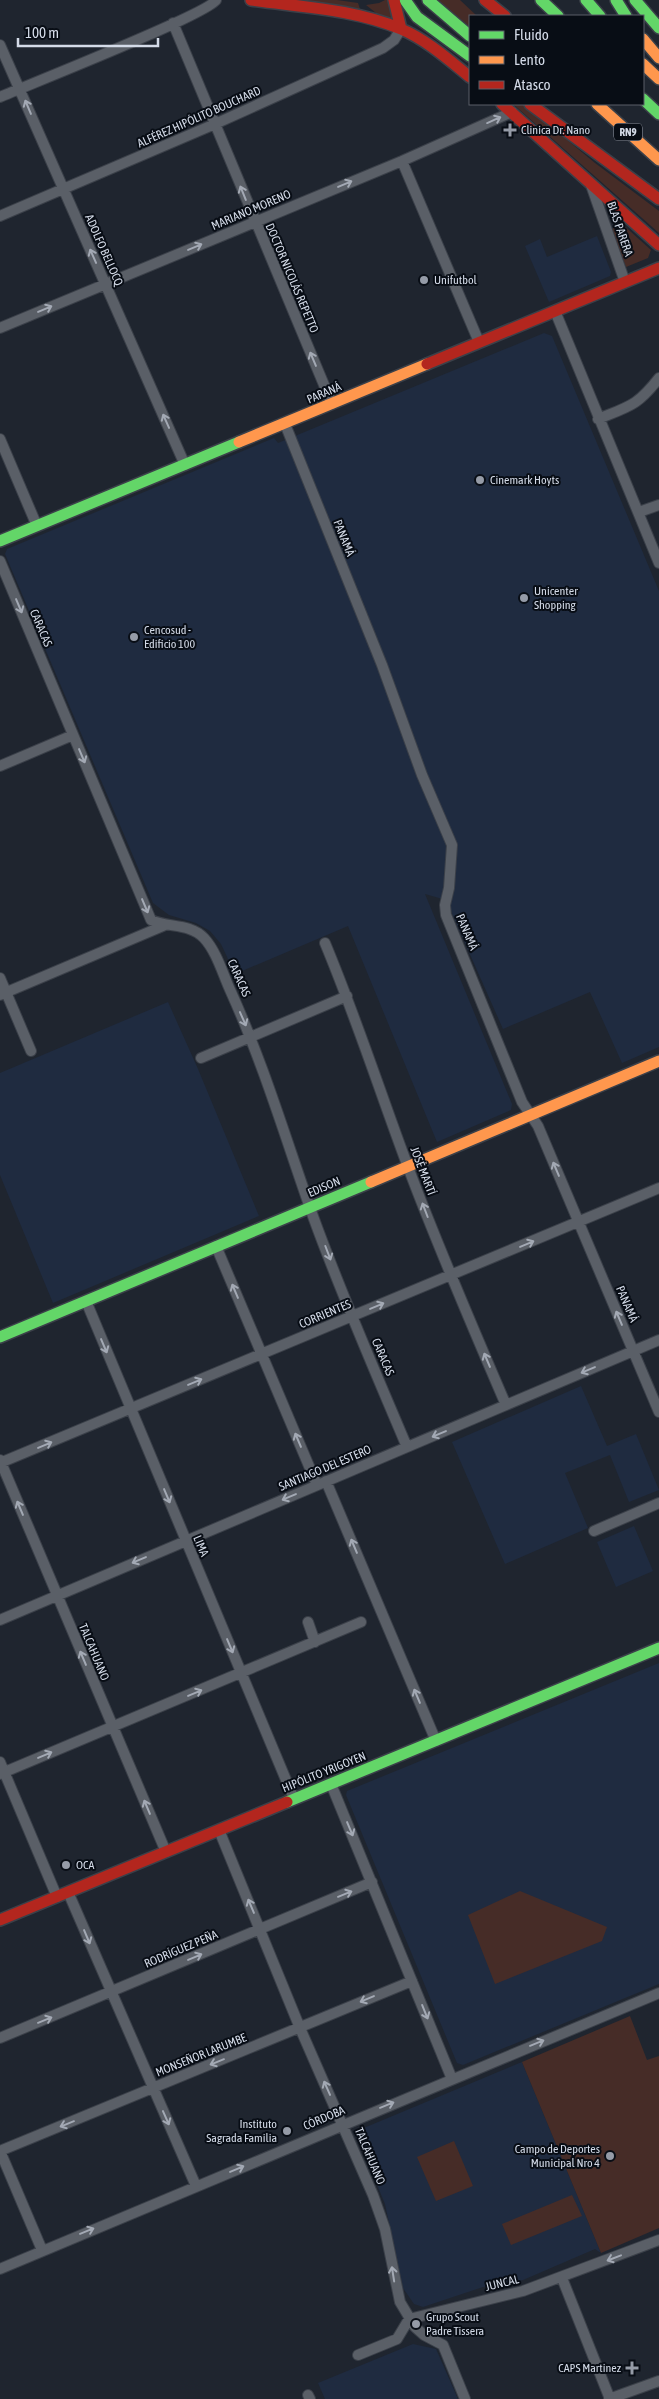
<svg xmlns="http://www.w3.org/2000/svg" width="659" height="2399" font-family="'Asap Condensed',sans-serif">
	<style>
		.built { fill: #1f2b40 }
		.green { fill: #462c27 }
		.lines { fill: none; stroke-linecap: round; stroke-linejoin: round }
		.street-casing { stroke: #3b4049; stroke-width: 12 }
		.fast-casing { stroke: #3b4049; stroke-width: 14 }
		.slow-casing { stroke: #3b4049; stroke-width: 14 }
		.jam-casing { stroke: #3b4049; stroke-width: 14 }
		.street { stroke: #5a5f67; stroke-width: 10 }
		.fast { stroke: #63d668; stroke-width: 11 }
		.slow { stroke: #ff974d; stroke-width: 11 }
		.jam { stroke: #b3261e; stroke-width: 11 }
		.oneway { stroke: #a3a9b4 }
		.poi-dot { fill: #959ba7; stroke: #080d15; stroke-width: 2 }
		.labels { text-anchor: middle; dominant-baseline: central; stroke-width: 4; stroke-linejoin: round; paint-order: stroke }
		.shield { fill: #080d15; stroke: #979da9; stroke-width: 1 }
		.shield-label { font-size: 11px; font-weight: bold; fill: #d4dbe8 }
		.street-label { font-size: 12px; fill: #d4dbe8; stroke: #080d15 }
		.poi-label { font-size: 12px; fill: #d4dbe8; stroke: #080d15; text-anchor: start }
	</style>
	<rect width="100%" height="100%" fill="#1f252f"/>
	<path class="built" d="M597,236L611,272L610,276L549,302L525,246L540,239L547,257Z
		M544,333L552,336L659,591V1047L622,1063L590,992L503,1029L446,900L425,894L512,1104L511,1110L437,1142L348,926L235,974L221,944L210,931L196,923L169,915L153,903L5,554L7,549L274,438L278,443Z
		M168,1002L198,1069L259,1216L53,1303L0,1175V1073Z
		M581,1386L607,1446L636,1434L659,1490L629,1502L610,1455L565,1473L588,1528L505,1564L452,1442Z
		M634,1526L653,1571L616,1587L597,1542Z
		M659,1663V1984L463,2065L457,2063L346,1795L347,1791Z
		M522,2062L601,2253L595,2249L523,2280L483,2287L423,2307L414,2304L403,2288L385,2204L357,2136L359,2130Z
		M413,2344L436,2349L458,2399H325L318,2383Z"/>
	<path class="green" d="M306,0H337L358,3L361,12Z
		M385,0H389L393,20L376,13L366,5L379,3Z
		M438,0H460L477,16H470V27Z
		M513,104H524L595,163L659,211V233Z
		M620,222L651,250L648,258L626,267L612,231L614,225Z
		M520,1891L607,1927L602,1941L495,1984L468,1915Z
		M630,2016L647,2060L659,2056V2228L601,2253L522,2062Z
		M454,2141L473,2186L436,2201L417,2157Z
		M572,2195L582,2216L511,2245L502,2224Z"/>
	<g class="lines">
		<defs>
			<path id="street" d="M173,23L332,404
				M0,45L185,465
				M0,97C28,85 208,14 216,0
				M402,161L479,342
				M591,185L625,282
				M0,216L215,124L383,48L394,40L401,29
				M555,311L659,563
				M0,328L402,161L512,112
				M598,419C630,406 637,406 659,378
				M285,424L382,665L422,775L452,845L449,888L445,905L446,915L522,1102L538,1126L659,1412
				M0,439L37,526
				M639,512L659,505
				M0,561L151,920C168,928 190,923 204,938C217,952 223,975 231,992C264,1065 287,1143 314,1219C342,1296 375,1371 407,1447
				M0,766L73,735
				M325,943C356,1017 380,1092 408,1167C438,1247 472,1326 506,1405
				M0,978L31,1051
				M0,995L163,926
				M201,1058L347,996
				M216,1246L317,1485
				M86,1301L294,1799
				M0,1460L166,1852
				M0,1463L659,1188
				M326,1481L436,1741
				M594,1531L659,1503
				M0,1620L659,1340
				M308,1622L315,1642
				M0,1762L57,1897
				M0,1774L361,1622
				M331,1784L452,2079
				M219,1830L300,2028L373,2195L385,2229L400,2302L415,2327L424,2335L443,2345L465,2399
				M68,1892L196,2186
				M0,2038L372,1882
				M42,2250L0,2151L412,1981
				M0,2269L659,1993
				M562,2278L610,2399
				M358,2355L397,2339L409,2319L523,2291L659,2240
				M308,2395L310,2399
				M609,2399L659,2381"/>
			<path id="fast" d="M405,0L417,17L470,56
				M428,0L470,36
				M541,0L558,16
				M586,0L600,16
				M616,0L626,16
				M635,0L659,28
				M643,99L659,114
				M0,541L239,442
				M0,1337L371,1182
				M287,1802L659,1648"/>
			<path id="slow" d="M643,39L659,58
				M643,64L659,79
				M597,104L659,160
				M239,442L427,364
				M371,1182L659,1061"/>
			<path id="jam" d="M251,0C301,7 354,9 401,29C427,40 449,60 470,77
				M394,0L401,29
				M485,0L505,16
				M502,104L659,245
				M530,104L659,199
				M427,364L659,268
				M0,1920L287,1802"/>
		</defs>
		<use href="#street" class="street-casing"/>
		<use href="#fast" class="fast-casing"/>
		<use href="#slow" class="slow-casing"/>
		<use href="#jam" class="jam-casing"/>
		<use href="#street" class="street"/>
		<use href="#fast" class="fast"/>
		<use href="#slow" class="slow"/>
		<use href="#jam" class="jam"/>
	</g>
	<defs><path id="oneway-shaft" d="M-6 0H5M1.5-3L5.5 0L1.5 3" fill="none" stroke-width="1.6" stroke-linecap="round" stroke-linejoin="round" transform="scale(1.25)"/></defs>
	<g class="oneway">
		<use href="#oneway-shaft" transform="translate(28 107) rotate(-113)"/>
		<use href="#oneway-shaft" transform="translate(494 120) rotate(-24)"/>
		<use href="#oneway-shaft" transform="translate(345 184) rotate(-23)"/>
		<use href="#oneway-shaft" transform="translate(243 193) rotate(-112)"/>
		<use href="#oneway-shaft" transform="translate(195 247) rotate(-23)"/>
		<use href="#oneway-shaft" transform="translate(93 256) rotate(-114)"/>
		<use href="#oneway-shaft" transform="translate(45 309) rotate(-23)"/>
		<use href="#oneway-shaft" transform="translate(313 359) rotate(-113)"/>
		<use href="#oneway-shaft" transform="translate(166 421) rotate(-114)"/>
		<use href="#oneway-shaft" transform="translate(19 606) rotate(67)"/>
		<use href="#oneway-shaft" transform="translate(82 756) rotate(67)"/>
		<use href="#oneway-shaft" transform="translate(145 906) rotate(67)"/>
		<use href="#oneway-shaft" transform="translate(243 1019) rotate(66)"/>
		<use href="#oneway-shaft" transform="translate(556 1169) rotate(-113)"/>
		<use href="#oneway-shaft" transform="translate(425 1210) rotate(-111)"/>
		<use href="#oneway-shaft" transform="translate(527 1244) rotate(-23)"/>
		<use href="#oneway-shaft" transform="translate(328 1253) rotate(69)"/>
		<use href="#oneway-shaft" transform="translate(235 1291) rotate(-113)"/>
		<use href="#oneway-shaft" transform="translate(377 1306) rotate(-23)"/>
		<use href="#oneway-shaft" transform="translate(619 1318) rotate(-113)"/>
		<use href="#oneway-shaft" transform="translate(104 1346) rotate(67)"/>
		<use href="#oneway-shaft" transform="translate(487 1360) rotate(-113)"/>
		<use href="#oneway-shaft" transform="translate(588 1370) rotate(157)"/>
		<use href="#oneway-shaft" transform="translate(195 1382) rotate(-23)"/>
		<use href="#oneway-shaft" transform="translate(439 1434) rotate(157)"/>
		<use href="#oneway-shaft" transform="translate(298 1440) rotate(-113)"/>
		<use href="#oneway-shaft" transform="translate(45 1445) rotate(-23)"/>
		<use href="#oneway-shaft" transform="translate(167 1496) rotate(67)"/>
		<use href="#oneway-shaft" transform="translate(289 1497) rotate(157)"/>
		<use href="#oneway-shaft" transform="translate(20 1508) rotate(-113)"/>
		<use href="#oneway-shaft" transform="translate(354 1546) rotate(-113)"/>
		<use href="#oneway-shaft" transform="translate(139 1560) rotate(157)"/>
		<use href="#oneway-shaft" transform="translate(230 1646) rotate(67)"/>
		<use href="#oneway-shaft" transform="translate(83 1658) rotate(-113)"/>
		<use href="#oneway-shaft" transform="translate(195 1693) rotate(-23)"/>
		<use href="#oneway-shaft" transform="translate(417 1696) rotate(-113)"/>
		<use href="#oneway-shaft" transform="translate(45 1755) rotate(-23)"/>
		<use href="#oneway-shaft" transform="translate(147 1807) rotate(-113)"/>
		<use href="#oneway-shaft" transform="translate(350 1829) rotate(67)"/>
		<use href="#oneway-shaft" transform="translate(345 1894) rotate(-22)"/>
		<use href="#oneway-shaft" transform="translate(251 1906) rotate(-113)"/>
		<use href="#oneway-shaft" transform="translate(87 1937) rotate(67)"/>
		<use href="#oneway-shaft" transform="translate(195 1957) rotate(-23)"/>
		<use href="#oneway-shaft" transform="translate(367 1999) rotate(157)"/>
		<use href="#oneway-shaft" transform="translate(425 2012) rotate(68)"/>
		<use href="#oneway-shaft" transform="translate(45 2020) rotate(-22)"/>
		<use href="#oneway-shaft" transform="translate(537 2043) rotate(-22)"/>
		<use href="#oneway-shaft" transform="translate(217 2062) rotate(158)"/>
		<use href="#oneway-shaft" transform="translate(327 2088) rotate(-114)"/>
		<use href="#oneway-shaft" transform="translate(387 2105) rotate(-22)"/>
		<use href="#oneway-shaft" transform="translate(166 2118) rotate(66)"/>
		<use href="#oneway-shaft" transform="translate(67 2124) rotate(158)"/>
		<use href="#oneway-shaft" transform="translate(237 2169) rotate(-23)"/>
		<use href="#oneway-shaft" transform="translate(87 2231) rotate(-22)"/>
		<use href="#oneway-shaft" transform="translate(614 2258) rotate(159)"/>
		<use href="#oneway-shaft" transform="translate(393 2274) rotate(-99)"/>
	</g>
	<g class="poi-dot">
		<path d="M507.5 122.5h5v5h5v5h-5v5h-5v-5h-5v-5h5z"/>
		<circle cx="424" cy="280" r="5"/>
		<circle cx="480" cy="480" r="5"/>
		<circle cx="524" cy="598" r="5"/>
		<circle cx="134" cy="637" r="5"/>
		<circle cx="66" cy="1865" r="5"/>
		<circle cx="287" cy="2131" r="5"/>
		<circle cx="610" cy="2156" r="5"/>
		<circle cx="416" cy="2324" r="5"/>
		<path d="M629.5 2360.5h5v5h5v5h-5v5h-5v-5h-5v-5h5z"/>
	</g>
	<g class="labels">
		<rect class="shield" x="614" y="123.5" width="28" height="17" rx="4"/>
		<g class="shield-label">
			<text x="628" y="132">RN9</text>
		</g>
		<g class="street-label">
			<text transform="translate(199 117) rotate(-24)">ALFÉREZ HIPÓLITO BOUCHARD</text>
			<text transform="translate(251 210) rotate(-23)">MARIANO MORENO</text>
			<text transform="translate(620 229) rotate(71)">BLAS PARERA</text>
			<text transform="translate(104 250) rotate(66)">ADOLFO BELLOCQ</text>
			<text transform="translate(292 278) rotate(67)">DOCTOR NICOLÁS REPETTO</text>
			<text transform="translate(324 393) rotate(-23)">PARANÁ</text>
			<text transform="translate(344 538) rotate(68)">PANAMÁ</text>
			<text transform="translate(41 628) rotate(67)">CARACAS</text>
			<text transform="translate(467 932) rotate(67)">PANAMÁ</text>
			<text transform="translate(239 978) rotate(66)">CARACAS</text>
			<text transform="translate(423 1171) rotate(69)">JOSÉ MARTÍ</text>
			<text transform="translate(324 1187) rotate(-23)">EDISON</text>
			<text transform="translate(627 1304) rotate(67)">PANAMÁ</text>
			<text transform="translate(325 1314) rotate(-23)">CORRIENTES</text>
			<text transform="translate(383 1357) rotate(67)">CARACAS</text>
			<text transform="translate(325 1468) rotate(-23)">SANTIAGO DEL ESTERO</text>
			<text transform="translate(201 1546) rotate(67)">LIMA</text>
			<text transform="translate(94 1652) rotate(67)">TALCAHUANO</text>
			<text transform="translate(324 1772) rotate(-22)">HIPÓLITO YRIGOYEN</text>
			<text transform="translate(181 1949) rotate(-23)">RODRÍGUEZ PEÑA</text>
			<text transform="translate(201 2055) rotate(-22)">MONSEÑOR LARUMBE</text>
			<text transform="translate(324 2118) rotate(-23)">CÓRDOBA</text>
			<text transform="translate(370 2156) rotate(67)">TALCAHUANO</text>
			<text transform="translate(502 2283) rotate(-14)">JUNCAL</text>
		</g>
		<g class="poi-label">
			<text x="521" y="130">Clinica Dr. Nano</text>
			<text x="434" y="280">Unifutbol</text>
			<text x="490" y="480">Cinemark Hoyts</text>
			<text x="534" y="591">Unicenter<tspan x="534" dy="14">Shopping</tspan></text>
			<text x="144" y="630">Cencosud -<tspan x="144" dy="14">Edificio 100</tspan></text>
			<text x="76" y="1865">OCA</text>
			<text x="277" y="2124" text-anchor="end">Instituto<tspan x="277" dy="14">Sagrada Familia</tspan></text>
			<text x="600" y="2149" text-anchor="end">Campo de Deportes<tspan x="600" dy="14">Municipal Nro 4</tspan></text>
			<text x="426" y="2317">Grupo Scout<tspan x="426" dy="14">Padre Tissera</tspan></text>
			<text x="621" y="2368" text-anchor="end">CAPS Martinez</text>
		</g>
	</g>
	<rect x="469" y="15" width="175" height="90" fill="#080d15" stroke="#5a5f69"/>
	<rect x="479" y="31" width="25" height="8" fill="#63d668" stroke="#5a5f69"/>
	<text x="514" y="40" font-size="15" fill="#d4dbe8">Fluido</text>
	<rect x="479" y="56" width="25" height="8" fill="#ff974d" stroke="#5a5f69"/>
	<text x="514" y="65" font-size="15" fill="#d4dbe8">Lento</text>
	<rect x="479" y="81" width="25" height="8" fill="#b3261e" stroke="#5a5f69"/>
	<text x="514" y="90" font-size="15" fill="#d4dbe8">Atasco</text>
	<path d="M18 38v8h140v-8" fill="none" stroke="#d4dbe8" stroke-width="2.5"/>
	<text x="25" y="38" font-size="15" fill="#d4dbe8" stroke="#080d15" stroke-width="4" paint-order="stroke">100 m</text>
</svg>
